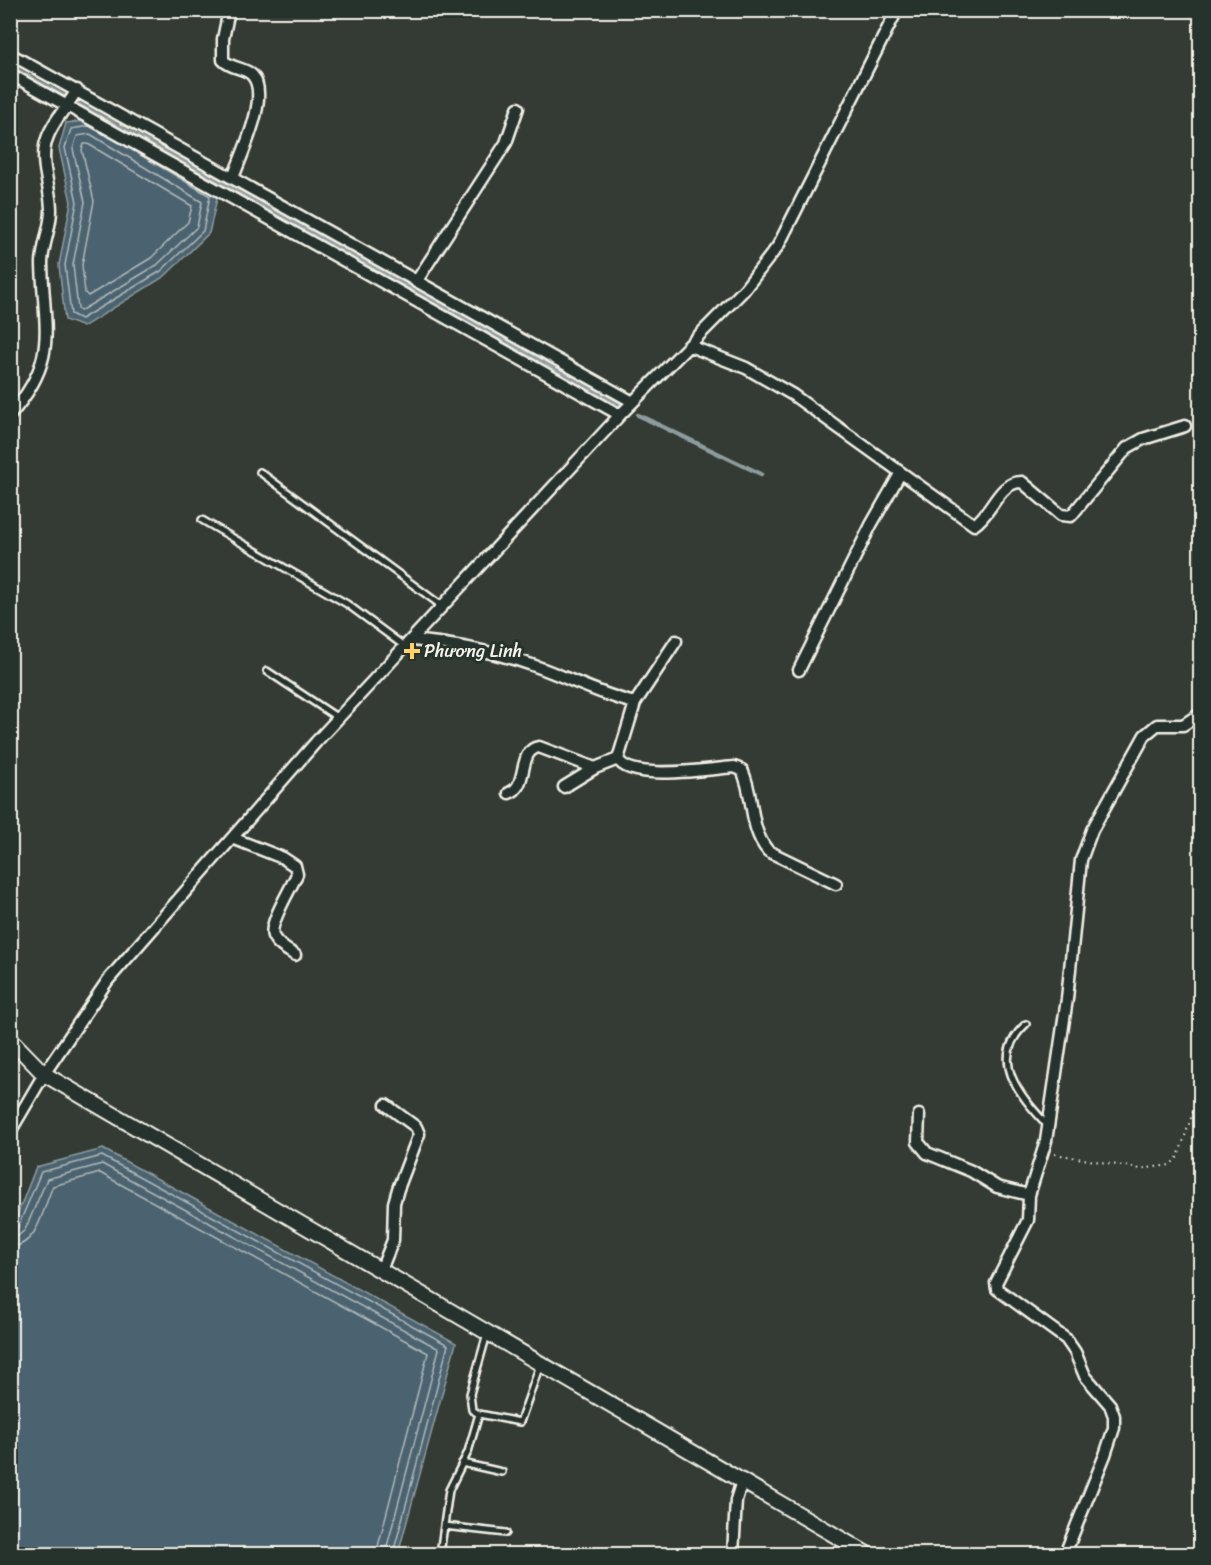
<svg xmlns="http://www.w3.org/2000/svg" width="1211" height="1565" font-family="Sriracha,sans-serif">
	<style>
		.water { fill: #4b636f; stroke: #8f9c9f; stroke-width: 1.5 }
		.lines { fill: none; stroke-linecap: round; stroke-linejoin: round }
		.shore { stroke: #b0b8b8; stroke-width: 1.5 }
		.stream { stroke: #8f9c9f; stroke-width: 4.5 }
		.service-casing { stroke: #f4f1e8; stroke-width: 10 }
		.minor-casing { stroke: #f4f1e8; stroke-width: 15 }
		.tertiary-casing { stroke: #f4f1e8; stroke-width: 18 }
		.path { stroke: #f4f1e8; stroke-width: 2; stroke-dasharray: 1.5 4.5; stroke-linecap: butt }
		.service { stroke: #26332d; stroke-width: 5 }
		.minor { stroke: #26332d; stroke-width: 10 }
		.tertiary { stroke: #26332d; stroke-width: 14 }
		.poi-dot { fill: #ffd166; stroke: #26332d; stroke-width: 2 }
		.labels { text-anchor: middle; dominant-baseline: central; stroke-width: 6; stroke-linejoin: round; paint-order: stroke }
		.poi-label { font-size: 18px; fill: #f4f1e8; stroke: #26332d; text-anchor: start }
	</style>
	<rect width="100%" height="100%" fill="#333b34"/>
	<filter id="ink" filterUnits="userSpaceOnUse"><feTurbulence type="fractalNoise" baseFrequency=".0167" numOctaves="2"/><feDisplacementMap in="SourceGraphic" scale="12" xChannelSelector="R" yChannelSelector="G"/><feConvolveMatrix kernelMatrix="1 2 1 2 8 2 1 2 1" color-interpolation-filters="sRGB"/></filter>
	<g filter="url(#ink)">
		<path class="water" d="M92,120L218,194L209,233L165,276L83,327L65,320L59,265L71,202L59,148L66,123Z
			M103,1149L456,1343L398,1554H11V1231L36,1167Z"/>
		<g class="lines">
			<path class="shore" d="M89,126L71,129L65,148L77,202L65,265L71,314L81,319L161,271L203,231L210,196L124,145
				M90,134L202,202L197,227L157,265L80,311L78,309L73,265L85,202L73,149L77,136Z
				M84,144H88L192,206L188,222L151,258L88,296L85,293L82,265L94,201L82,150Z
				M10,1230L18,1227L41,1172L102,1156L448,1345L393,1554
				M10,1238L18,1236L25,1230L47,1179L102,1164L439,1349L385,1554
				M10,1247C39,1246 43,1207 53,1186L100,1173L428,1353L376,1554"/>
			<path class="stream" d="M10,66L623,406
				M638,415L761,474"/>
			<defs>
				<path id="service" d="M260,472L442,606
					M202,520L347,604L404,646
					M267,671L338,718
					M1026,1024C987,1060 1020,1095 1048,1126
					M487,1334L470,1394L472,1410L479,1414L520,1422L540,1365
					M462,1463L502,1472
					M444,1526L506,1533
					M440,1554L449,1490L468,1452L479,1414"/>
				<path id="minor" d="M229,10L223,39V60C231,69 244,67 252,75C271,95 241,155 233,178
					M10,54L633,402
					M10,74L620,415
					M416,282L506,143L518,108
					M690,346L746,368L793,395L974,525C992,514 999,481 1022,482L1061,515L1071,516L1127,448L1143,439L1185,426
					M10,415C59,359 44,331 42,264C42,246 51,228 51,210C51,189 41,167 45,146C48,127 67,107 77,90
					M413,640C454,644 496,652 535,666C569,678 601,695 635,703
					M676,641L635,703L618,759C629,782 711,769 734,767L742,770C755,797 748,827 768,851L836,884
					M799,670L871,525L900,474
					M564,787L595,768
					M509,793C529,787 517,750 539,747L595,768L618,759
					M232,838L283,858L295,866L297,874C292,887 268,924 273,936C277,945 287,950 295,955
					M919,1115L918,1142L927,1153L971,1171L997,1187L1029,1195
					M10,1132L44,1074L108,980L316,742L620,415L744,290L778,246L897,10
					M381,1270L393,1240L394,1203L398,1189L419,1134L416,1127L386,1105
					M733,1554L736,1500L742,1481
					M1065,1554L1105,1455L1114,1428V1416L1110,1405L1085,1376L1075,1352L1066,1339L997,1289L996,1283L1028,1220L1029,1195L1046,1141L1067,999L1081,860L1092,830L1145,735L1157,725H1183L1200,714"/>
				<path id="tertiary" d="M10,1039L44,1074L867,1554"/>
			</defs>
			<use href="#service" class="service-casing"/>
			<use href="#minor" class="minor-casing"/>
			<use href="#tertiary" class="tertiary-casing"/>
			<path class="path" d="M1055,1154L1140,1169L1170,1165L1178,1157L1194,1109"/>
			<use href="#service" class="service"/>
			<use href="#minor" class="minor"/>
			<use href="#tertiary" class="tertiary"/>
		</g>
	</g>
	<path class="poi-dot" d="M409 642h6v6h6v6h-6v6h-6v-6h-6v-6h6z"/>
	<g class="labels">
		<g class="poi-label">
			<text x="424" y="651">Phương Linh</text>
		</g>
	</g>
	<rect width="1211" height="1565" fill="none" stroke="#26332d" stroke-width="36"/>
	<rect x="18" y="18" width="1175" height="1529" fill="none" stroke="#f4f1e8" stroke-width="2" filter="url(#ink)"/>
</svg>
